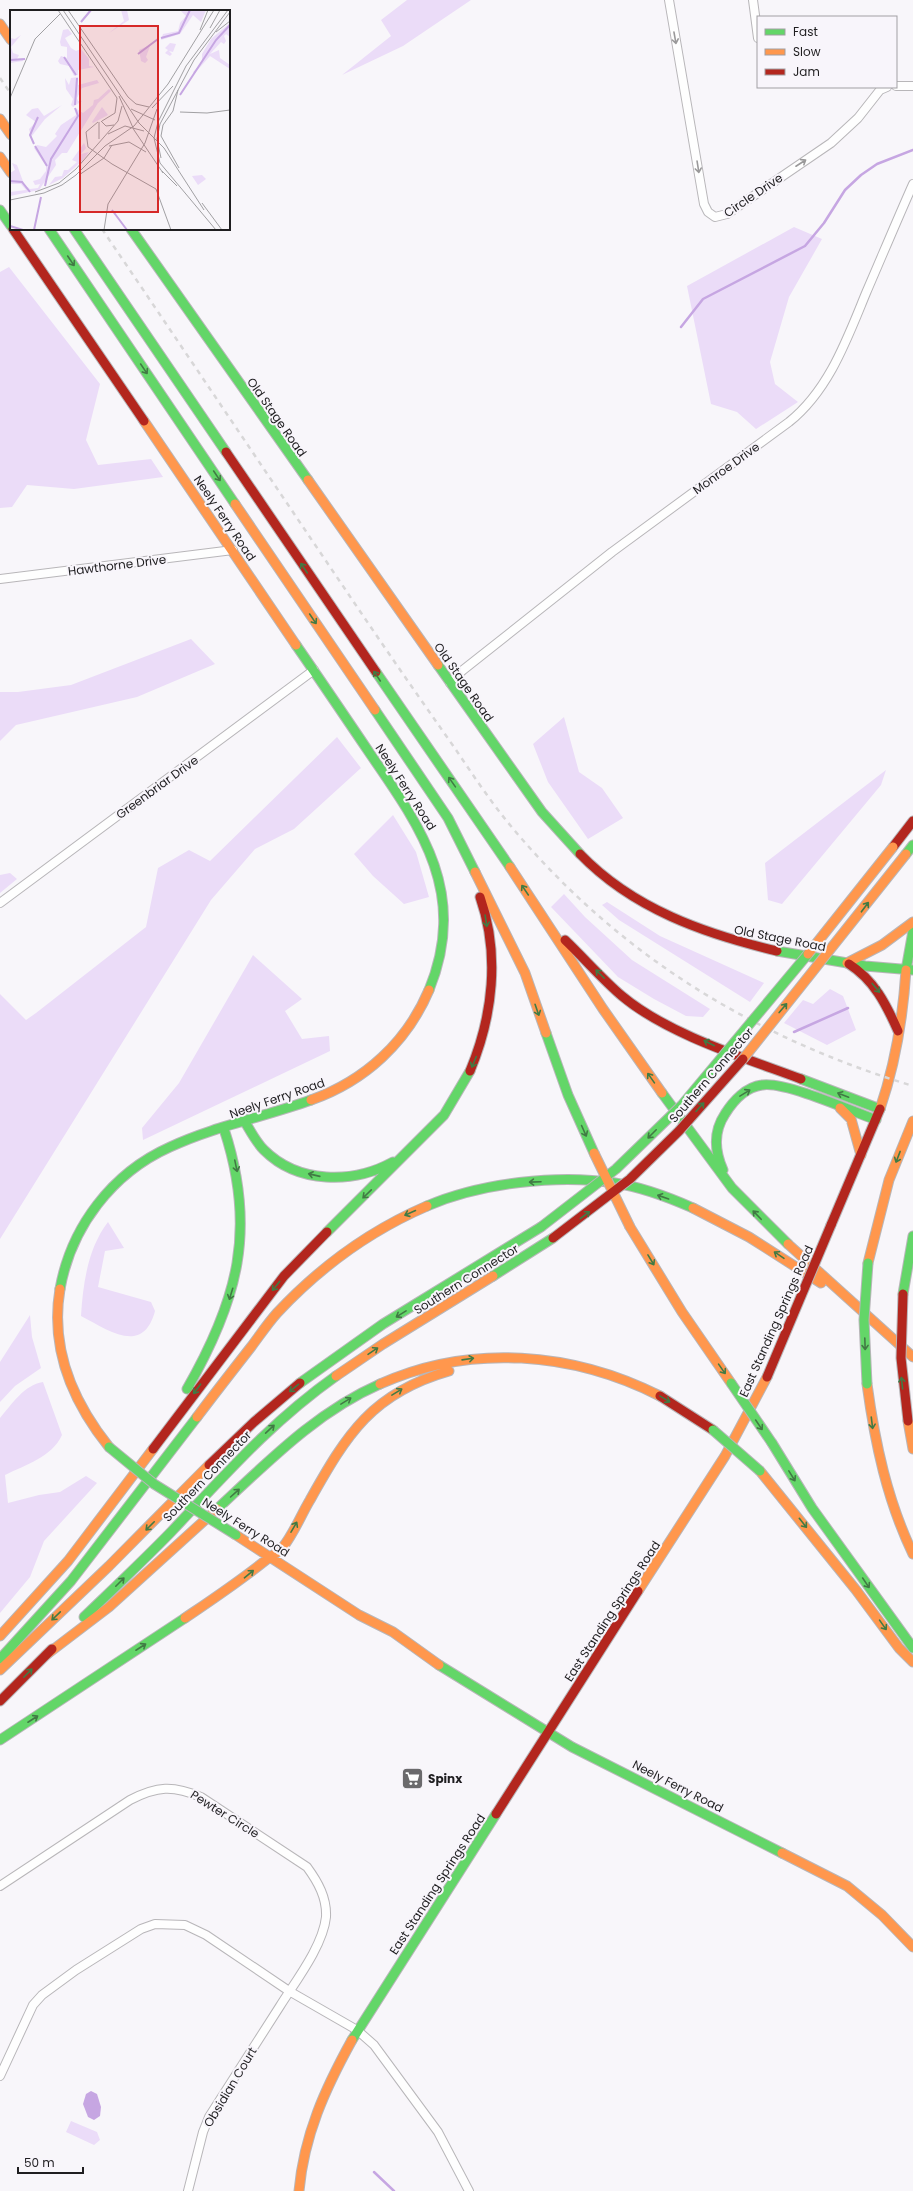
<svg xmlns="http://www.w3.org/2000/svg" width="913" height="2191" font-family="Poppins,sans-serif">
	<style>
		.green { fill: #ebdcf8 }
		.water { fill: #c6a6e2 }
		.lines { fill: none; stroke-linecap: round; stroke-linejoin: round }
		.stream { stroke: #c6a6e2; stroke-width: 2.5 }
		.street-casing { stroke: #b8b6b9; stroke-width: 10 }
		.fast-casing { stroke: #b8b6b9; stroke-width: 11 }
		.slow-casing { stroke: #b8b6b9; stroke-width: 11 }
		.jam-casing { stroke: #b8b6b9; stroke-width: 11 }
		.street { stroke: #fefefe; stroke-width: 8 }
		.fast { stroke: #63d668; stroke-width: 9 }
		.slow { stroke: #ff974d; stroke-width: 9 }
		.jam { stroke: #b3261e; stroke-width: 9 }
		.rail { stroke: #d8d7d8; stroke-width: 2.5; stroke-dasharray: 5 5; stroke-linecap: butt }
		.fast-bridge-casing { stroke: #b8b6b9; stroke-width: 11; stroke-linecap: butt }
		.slow-bridge-casing { stroke: #b8b6b9; stroke-width: 11; stroke-linecap: butt }
		.jam-bridge-casing { stroke: #b8b6b9; stroke-width: 11; stroke-linecap: butt }
		.fast-bridge { stroke: #63d668; stroke-width: 9 }
		.slow-bridge { stroke: #ff974d; stroke-width: 9 }
		.jam-bridge { stroke: #b3261e; stroke-width: 9 }
		.oneway { stroke: #9a999a }
		.oneway2 { stroke: #417a44 }
		.labels { text-anchor: middle; dominant-baseline: central; stroke-width: 4; stroke-linejoin: round; paint-order: stroke }
		.street-label { font-size: 12px; fill: #1f1e20; stroke: #f8f5fb }
		.poi-label { font-size: 12px; font-weight: bold; fill: #1f1e20; stroke: #f8f5fb; text-anchor: start }
		.inset-river { fill: none; stroke: #c6a6e2; stroke-width: 2 }
		.inset-road { fill: none; stroke: #a1a0a3; stroke-width: 1 }
		.view { fill: #d62828; fill-opacity: 0.15; stroke: #d62828; stroke-width: 2 }
		.inset-edge { fill: none; stroke: #1f1e20; stroke-width: 2 }
	</style>
	<rect width="100%" height="100%" fill="#f8f6fa"/>
	<path class="green" d="M407,0H471L403,46L342,75L391,36L381,20Z
		M794,227L822,239L789,297L770,362L775,384L798,402L756,429L737,412L711,404L687,286Z
		M9,267L100,384L86,440L98,465L151,459L163,477L74,489L27,485L12,507L0,508V272Z
		M191,639L215,664L137,697L16,725L0,741V692H18L71,685Z
		M564,717L579,772L602,788L623,818L588,839L548,782L533,744Z
		M337,737L361,768L294,829L255,849L211,900L0,1239V994L26,1020L36,1013L146,927L158,868L189,850L210,861Z
		M886,770L881,785L782,904L768,900L765,863Z
		M393,815L416,852L429,897L404,904L373,876L354,854Z
		M10,873L17,879L0,893V875Z
		M564,894L585,917L632,960L710,1009L703,1017L686,1016L654,999L618,977L551,907Z
		M607,902L660,936L764,983L750,1002L619,920L602,905Z
		M253,955L302,999L285,1011L302,1039L329,1036L330,1051L143,1140L142,1128L179,1083Z
		M830,989L843,996L856,1030L827,1045L784,1023L803,1000L813,1004Z
		M108,1222L124,1248L105,1251L98,1287L151,1302L155,1311C143,1356 108,1330 81,1316C83,1283 88,1248 108,1222Z
		M30,1315L32,1337L41,1368L15,1386L0,1402V1362Z
		M43,1382L62,1435C52,1457 25,1465 5,1475L8,1503L39,1495L60,1492L86,1476L97,1483L44,1541L30,1577L0,1613V1418C12,1404 24,1385 43,1382Z
		M71,2121L97,2132L100,2140L94,2145L66,2132Z"/>
	<path class="water" d="M91,2091L97,2094L101,2107L100,2116L94,2120L88,2117L83,2104L86,2094Z"/>
	<g class="lines">
		<path class="stream" d="M681,327L703,299L805,246L824,223L845,190L861,175L877,164L913,150
			M794,1032L848,1008
			M374,2172L394,2191"/>
		<defs>
			<path id="street" d="M669,0L704,204L708,212L715,217L727,214L831,143L858,118L880,90L887,87
				M753,0L758,38
				M896,86H913
				M0,579L233,550
				M450,683L463,670L612,552L789,422C829,390 847,339 866,293C882,256 897,220 913,184
				M0,903L314,670
				M0,1886L130,1800C157,1786 173,1785 201,1797L307,1867C318,1882 327,1898 326,1917C323,1946 295,1982 280,2006C256,2043 233,2080 209,2117L203,2132L188,2191
				M0,2076L33,2005L42,1995L76,1970L141,1929L155,1924L185,1925L206,1935L289,1991L357,2030L374,2045L438,2132L469,2191"/>
			<path id="fast" d="M0,210L11,226
				M49,229L235,504
				M74,229L226,452
				M131,229L308,480
				M296,645C321,681 346,718 371,755C423,830 468,895 429,990
				M438,665L542,812L580,854
				M376,672L510,867
				M375,710L448,818L475,872
				M906,854L913,845
				M777,951L865,966L913,970
				M906,970L913,931
				M546,1033L568,1095L594,1153
				M801,1079L880,1109
				M662,1093L732,1188L788,1244
				M245,1122C251,1132 256,1142 264,1150C298,1184 353,1184 393,1162
				M723,1170C715,1152 713,1132 725,1114C733,1101 746,1087 762,1085C784,1081 852,1111 876,1120
				M427,1206C480,1183 558,1174 615,1183C642,1187 668,1197 693,1208
				M327,1232L444,1115L470,1071
				M493,1276L553,1238
				M60,1289C71,1227 112,1173 170,1147C215,1126 264,1117 311,1100
				M903,1294L913,1236
				M300,1383L383,1324L541,1227
				M187,1389C238,1300 257,1229 224,1129
				M772,1443L812,1508L913,1648
				M217,1509C268,1462 316,1412 380,1384
				M84,1617C113,1589 143,1561 171,1532C225,1475 271,1422 336,1376
				M0,1659L71,1581L197,1417
				M439,1665L572,1747L782,1853
				M0,1740L185,1618
				M352,2040L496,1814"/>
			<path id="slow" d="M0,24L11,40
				M0,119L11,135
				M0,157L11,173
				M144,421L296,645
				M308,480L438,665
				M235,504L375,710
				M510,867L603,1009L662,1093
				M475,872L525,973L546,1033
				M847,963L882,945L913,922
				M311,1100C365,1081 407,1042 429,990
				M840,1108L851,1119L861,1155
				M880,1109C895,1065 903,1017 906,970
				M693,1208L749,1237L821,1283
				M630,1227L682,1312L731,1383
				M788,1244L913,1357
				M868,1263L889,1180L913,1121
				M60,1289C50,1348 73,1402 109,1447
				M336,1376L383,1344L493,1276
				M380,1384C471,1343 573,1352 660,1396
				M867,1384C875,1443 887,1500 913,1554
				M197,1417C215,1393 233,1370 251,1347C260,1335 268,1323 277,1313C320,1267 369,1231 427,1206
				M908,1421L913,1449
				M760,1471L856,1590L899,1648L913,1662
				M236,1535L359,1615L393,1632L439,1665
				M638,1591L725,1456L767,1377
				M185,1618C213,1599 240,1581 266,1560C272,1555 278,1553 283,1547C294,1533 301,1515 310,1500C347,1434 372,1393 449,1371
				M0,1636L68,1561L153,1449
				M46,1655L109,1607L217,1509
				M0,1670L109,1566L209,1465
				M782,1853L847,1886L882,1915L913,1947
				M299,2191C304,2135 325,2089 352,2040"/>
			<path id="jam" d="M13,229L144,421
				M226,452L376,672
				M893,847L913,821
				M580,854C633,909 705,934 777,951
				M565,940C584,958 602,979 622,996C667,1034 745,1058 801,1079
				M849,964C874,980 886,1004 898,1031
				M470,1071C493,1016 500,954 480,897
				M831,1225L880,1109
				M660,1396L713,1430
				M153,1449L284,1276L327,1232
				M209,1465L254,1422L300,1383
				M0,1701L52,1649
				M496,1814L638,1591"/>
		</defs>
		<use href="#street" class="street-casing"/>
		<use href="#fast" class="fast-casing"/>
		<use href="#slow" class="slow-casing"/>
		<use href="#jam" class="jam-casing"/>
		<use href="#street" class="street"/>
		<use href="#fast" class="fast"/>
		<use href="#slow" class="slow"/>
		<use href="#jam" class="jam"/>
		<path class="rail" d="M0,78L11,94
			M102,229C184,350 265,471 347,592C382,644 418,696 454,747C473,775 492,804 515,831C622,957 755,1038 913,1086"/>
		<defs>
			<path id="fast-bridge" d="M541,1227L616,1169L682,1105L808,954
				M731,1383L772,1443
				M867,1384L864,1320L868,1263
				M713,1430L760,1471
				M109,1447L154,1484L236,1535"/>
			<path id="slow-bridge" d="M808,954L893,847
				M743,1059L906,854
				M594,1153L630,1227"/>
			<path id="jam-bridge" d="M553,1238L630,1179L679,1131L743,1059
				M903,1294L901,1358L908,1421
				M767,1377L831,1225"/>
		</defs>
		<use href="#fast-bridge" class="fast-bridge-casing"/>
		<use href="#slow-bridge" class="slow-bridge-casing"/>
		<use href="#jam-bridge" class="jam-bridge-casing"/>
		<use href="#fast-bridge" class="fast-bridge"/>
		<use href="#slow-bridge" class="slow-bridge"/>
		<use href="#jam-bridge" class="jam-bridge"/>
	</g>
	<defs><path id="oneway-shaft" d="M-6 0H5M1.5-3L5.5 0L1.5 3" fill="none" stroke-width="1.6" stroke-linecap="round" stroke-linejoin="round"/></defs>
	<g class="oneway">
		<use href="#oneway-shaft" transform="translate(675 38) rotate(80)"/>
		<use href="#oneway-shaft" transform="translate(801 163) rotate(-33)"/>
		<use href="#oneway-shaft" transform="translate(698 167) rotate(81)"/>
	</g>
	<g class="oneway2">
		<use href="#oneway-shaft" transform="translate(71 261) rotate(56)"/>
		<use href="#oneway-shaft" transform="translate(144 369) rotate(56)"/>
		<use href="#oneway-shaft" transform="translate(217 476) rotate(56)"/>
		<use href="#oneway-shaft" transform="translate(304 568) rotate(-124)"/>
		<use href="#oneway-shaft" transform="translate(313 619) rotate(56)"/>
		<use href="#oneway-shaft" transform="translate(377 676) rotate(-124)"/>
		<use href="#oneway-shaft" transform="translate(452 782) rotate(-125)"/>
		<use href="#oneway-shaft" transform="translate(525 890) rotate(-124)"/>
		<use href="#oneway-shaft" transform="translate(865 907) rotate(-53)"/>
		<use href="#oneway-shaft" transform="translate(486 921) rotate(81)"/>
		<use href="#oneway-shaft" transform="translate(600 974) rotate(-135)"/>
		<use href="#oneway-shaft" transform="translate(876 988) rotate(50)"/>
		<use href="#oneway-shaft" transform="translate(783 1008) rotate(-50)"/>
		<use href="#oneway-shaft" transform="translate(537 1010) rotate(71)"/>
		<use href="#oneway-shaft" transform="translate(709 1043) rotate(-153)"/>
		<use href="#oneway-shaft" transform="translate(474 1062) rotate(113)"/>
		<use href="#oneway-shaft" transform="translate(651 1078) rotate(-125)"/>
		<use href="#oneway-shaft" transform="translate(745 1093) rotate(-31)"/>
		<use href="#oneway-shaft" transform="translate(843 1095) rotate(-159)"/>
		<use href="#oneway-shaft" transform="translate(700 1107) rotate(-48)"/>
		<use href="#oneway-shaft" transform="translate(584 1131) rotate(66)"/>
		<use href="#oneway-shaft" transform="translate(652 1134) rotate(135)"/>
		<use href="#oneway-shaft" transform="translate(898 1157) rotate(111)"/>
		<use href="#oneway-shaft" transform="translate(236 1166) rotate(78)"/>
		<use href="#oneway-shaft" transform="translate(314 1175) rotate(-167)"/>
		<use href="#oneway-shaft" transform="translate(535 1182) rotate(178)"/>
		<use href="#oneway-shaft" transform="translate(367 1194) rotate(136)"/>
		<use href="#oneway-shaft" transform="translate(663 1197) rotate(-161)"/>
		<use href="#oneway-shaft" transform="translate(410 1213) rotate(156)"/>
		<use href="#oneway-shaft" transform="translate(585 1215) rotate(-37)"/>
		<use href="#oneway-shaft" transform="translate(757 1215) rotate(-134)"/>
		<use href="#oneway-shaft" transform="translate(779 1255) rotate(-146)"/>
		<use href="#oneway-shaft" transform="translate(651 1260) rotate(59)"/>
		<use href="#oneway-shaft" transform="translate(276 1286) rotate(129)"/>
		<use href="#oneway-shaft" transform="translate(231 1294) rotate(107)"/>
		<use href="#oneway-shaft" transform="translate(401 1314) rotate(148)"/>
		<use href="#oneway-shaft" transform="translate(865 1344) rotate(88)"/>
		<use href="#oneway-shaft" transform="translate(373 1351) rotate(-34)"/>
		<use href="#oneway-shaft" transform="translate(468 1359) rotate(-8)"/>
		<use href="#oneway-shaft" transform="translate(722 1369) rotate(55)"/>
		<use href="#oneway-shaft" transform="translate(902 1383) rotate(-96)"/>
		<use href="#oneway-shaft" transform="translate(294 1388) rotate(141)"/>
		<use href="#oneway-shaft" transform="translate(197 1389) rotate(127)"/>
		<use href="#oneway-shaft" transform="translate(397 1392) rotate(-31)"/>
		<use href="#oneway-shaft" transform="translate(665 1399) rotate(31)"/>
		<use href="#oneway-shaft" transform="translate(346 1401) rotate(-31)"/>
		<use href="#oneway-shaft" transform="translate(872 1423) rotate(83)"/>
		<use href="#oneway-shaft" transform="translate(759 1425) rotate(56)"/>
		<use href="#oneway-shaft" transform="translate(270 1429) rotate(-43)"/>
		<use href="#oneway-shaft" transform="translate(792 1476) rotate(58)"/>
		<use href="#oneway-shaft" transform="translate(235 1493) rotate(-42)"/>
		<use href="#oneway-shaft" transform="translate(803 1523) rotate(52)"/>
		<use href="#oneway-shaft" transform="translate(150 1526) rotate(135)"/>
		<use href="#oneway-shaft" transform="translate(294 1527) rotate(-60)"/>
		<use href="#oneway-shaft" transform="translate(249 1574) rotate(-40)"/>
		<use href="#oneway-shaft" transform="translate(120 1582) rotate(-45)"/>
		<use href="#oneway-shaft" transform="translate(866 1583) rotate(56)"/>
		<use href="#oneway-shaft" transform="translate(56 1616) rotate(136)"/>
		<use href="#oneway-shaft" transform="translate(883 1625) rotate(55)"/>
		<use href="#oneway-shaft" transform="translate(141 1647) rotate(-33)"/>
		<use href="#oneway-shaft" transform="translate(28 1673) rotate(-45)"/>
		<use href="#oneway-shaft" transform="translate(33 1719) rotate(-33)"/>
	</g>
	<defs>
		<symbol id="supermarket-square" viewBox="-11 -11 22 22"><rect x="-9" y="-9" width="18" height="18" rx="4" fill="#6b6a6c" stroke="#f8f5fb"/><path d="M-6-5.5h2.5l.6 2H6L4.5 2H-2.5L-4.4-4H-6ZM-1.5 3.2a1.3 1.3 0 1 0 .1 0ZM3 3.2a1.3 1.3 0 1 0 .1 0Z" fill="#fff"/></symbol>
	</defs>
	<g fill-rule="evenodd">
		<use href="#supermarket-square" x="400" y="1766" width="25" height="25"/>
	</g>
	<g class="labels">
		<g class="street-label">
			<text transform="translate(753 195) rotate(-34)">Circle Drive</text>
			<text transform="translate(277 417) rotate(55)">Old Stage Road</text>
			<text transform="translate(726 468) rotate(-36)">Monroe Drive</text>
			<text transform="translate(225 518) rotate(56)">Neely Ferry Road</text>
			<text transform="translate(117 565) rotate(-7)">Hawthorne Drive</text>
			<text transform="translate(464 682) rotate(55)">Old Stage Road</text>
			<text transform="translate(157 787) rotate(-36)">Greenbriar Drive</text>
			<text transform="translate(406 787) rotate(57)">Neely Ferry Road</text>
			<text transform="translate(780 938) rotate(11)">Old Stage Road</text>
			<text transform="translate(711 1075) rotate(-49)">Southern Connector</text>
			<text transform="translate(277 1098) rotate(-19)">Neely Ferry Road</text>
			<text transform="translate(466 1279) rotate(-32)">Southern Connector</text>
			<text transform="translate(776 1321) rotate(-66)">East Standing Springs Road</text>
			<text transform="translate(207 1476) rotate(-46)">Southern Connector</text>
			<text transform="translate(246 1527) rotate(32)">Neely Ferry Road</text>
			<text transform="translate(612 1611) rotate(-57)">East Standing Springs Road</text>
			<text transform="translate(678 1786) rotate(27)">Neely Ferry Road</text>
			<text transform="translate(225 1814) rotate(32)">Pewter Circle</text>
			<text transform="translate(437 1884) rotate(-57)">East Standing Springs Road</text>
			<text transform="translate(230 2087) rotate(-59)">Obsidian Court</text>
		</g>
		<g class="poi-label">
			<text x="428" y="1778">Spinx</text>
		</g>
	</g>
	<g transform="translate(10 10)">
		<rect width="220" height="220" fill="#f8f6fa"/>
		<path d="M111,0H117L119,10L99,23L114,11ZM170,0H196L191,12L183,5L170,24L151,30L153,24L168,21L170,13L176,6ZM220,13V27L216,24L214,26L216,31L214,34L211,32L200,44L209,40L210,48L220,55V59L200,46L184,64L183,62L192,53V44L201,29ZM58,19L62,24L55,28L61,38L66,41L71,39L79,49V56L84,57L68,60V65L64,66L59,56L50,54L48,51L51,46L57,48V37L51,36L50,32L53,20ZM11,25L1,37L3,43L9,45L7,49L14,48L13,51L0,53V28L5,29ZM160,33L166,34L163,42L159,41L162,44L160,46L155,43L158,40L155,38ZM138,36H140L136,47L138,50L135,53L131,51L129,40ZM68,67V75L87,70L89,73L72,78L67,88L68,91H72L63,97L61,95L63,89L56,79L55,68L59,75L61,68ZM99,79L101,81L88,93L57,143H52L45,150L46,155L29,180L0,186V182L16,180L11,174H0V163L5,160L2,153L7,155L14,174L20,179L28,178L30,174L25,175L23,171L30,169L36,161V156L24,138L27,135L36,137L47,126L45,124L51,115L66,105L65,98L73,103L83,95L84,90L88,89ZM52,95L35,109L21,127L19,119L26,112L16,105L22,99L28,98L34,106ZM92,97L98,105L83,113L82,112ZM74,133L76,138L71,144L79,142L73,150L53,168L39,175L45,167L52,166L54,160H58L67,152L62,150ZM192,165L196,169L188,175L182,166Z" fill="#ebdcf8"/>
		<path class="inset-river" d="M71,12L81,0M151,28L169,23L180,0M128,44L148,29M54,47L66,65M0,50L15,49M170,85L206,30L220,15M65,95L67,68M24,134L20,125L28,107M25,136L37,156M0,171L12,172L20,182M35,176L41,149L68,106L65,98M102,200L117,220M0,216L13,220M24,220L31,187"/>
		<path class="inset-road" d="M48,0L107,88L105,103L92,111M53,0L129,113L154,138L194,200M58,0L118,87L126,94L139,97M200,18L210,0M190,20L198,0M206,22L220,11M109,86L124,120L153,163M0,88L25,29L50,4M142,98L163,76M121,99L145,110M163,101L153,115L151,126L169,158M163,101L168,80M170,102L197,103L220,100M91,111L96,116L104,115M88,112L76,122L78,137L102,154L146,179L161,220M98,124L115,116L134,121M89,129V112M99,136L119,132L136,142M151,148L147,129L150,114L184,50L220,2M152,161L167,176M69,165L94,148L102,135M25,182L49,173L66,159L108,111L112,96M0,190L34,183L52,175L66,165L95,136L124,116L158,74L204,0M192,193L212,220M94,220L98,194L135,133L147,99M206,220L150,153L144,128L148,112L176,56L218,0"/>
		<path class="view" d="M70,16H148V202H70Z"/>
		<rect width="220" height="220" class="inset-edge"/>
	</g>
	<rect x="757" y="16" width="140" height="72" fill="#f8f5fb" stroke="#a19fa3"/>
	<rect x="765" y="29" width="20" height="6" fill="#63d668" stroke="#a19fa3"/>
	<text x="793" y="36" font-size="12" fill="#1f1e20">Fast</text>
	<rect x="765" y="49" width="20" height="6" fill="#ff974d" stroke="#a19fa3"/>
	<text x="793" y="56" font-size="12" fill="#1f1e20">Slow</text>
	<rect x="765" y="69" width="20" height="6" fill="#b3261e" stroke="#a19fa3"/>
	<text x="793" y="76" font-size="12" fill="#1f1e20">Jam</text>
	<path d="M18 2167v6h65v-6" fill="none" stroke="#1f1e20" stroke-width="2"/>
	<text x="24" y="2167" font-size="12" fill="#1f1e20" stroke="#f8f5fb" stroke-width="3" paint-order="stroke">50 m</text>
</svg>
